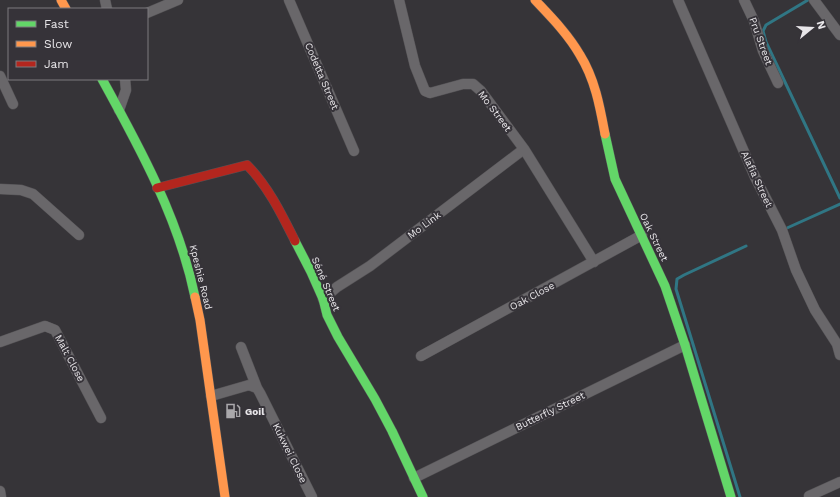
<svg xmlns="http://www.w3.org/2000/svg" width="840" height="497" font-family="'Work Sans',sans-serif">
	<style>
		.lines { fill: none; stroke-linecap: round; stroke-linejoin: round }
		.stream { stroke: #307684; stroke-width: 3 }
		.street-casing { stroke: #535154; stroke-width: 11 }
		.fast-casing { stroke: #535154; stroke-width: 10 }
		.slow-casing { stroke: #535154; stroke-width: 10 }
		.jam-casing { stroke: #535154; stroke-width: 10 }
		.street { stroke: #69676a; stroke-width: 10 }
		.fast { stroke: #63d668; stroke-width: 9 }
		.slow { stroke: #ff974d; stroke-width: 9 }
		.jam { stroke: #b3261e; stroke-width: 9 }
		.labels { text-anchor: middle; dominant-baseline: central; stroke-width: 4; stroke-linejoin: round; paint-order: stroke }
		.street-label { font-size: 10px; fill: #e8e6e9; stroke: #363339 }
		.poi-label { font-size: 10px; font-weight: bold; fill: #e8e6e9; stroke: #363339; text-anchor: start }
	</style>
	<rect width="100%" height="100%" fill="#363438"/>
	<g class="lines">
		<path class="stream" d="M808,0L766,25L763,31L766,42L840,198
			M787,228L840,204
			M740,497L676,289L677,279L684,275L746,246"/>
		<defs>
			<path id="street" d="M105,0L107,9
				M289,0L354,151
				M399,0L415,66L425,91L430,93L463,84H473L481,91L524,149L594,262
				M678,0L755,177L782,230L796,270L815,310L837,344L840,355
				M744,0L754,21L763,51L778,83
				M814,0L840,35
				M147,13L178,0
				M0,76L13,104
				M119,110L126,90L125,79
				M0,189L21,190L33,194L79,235
				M323,299L337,287L370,266L524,149
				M0,342L45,326L55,330L101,418
				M241,347L257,388
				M421,356L642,235
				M211,396L249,385L257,388L260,393L312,497
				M414,478L685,345
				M0,491L1,497
				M809,496L840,482"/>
			<path id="fast" d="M102,79C140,148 179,219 195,297
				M605,134L615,179L665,286L685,345L731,497
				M295,241L311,272L323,299L327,315L338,337L375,399L392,431L423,497"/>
			<path id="slow" d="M61,0L66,9
				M535,0C551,17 568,34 580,55C595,79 600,107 605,134
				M195,297L200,320L225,497"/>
			<path id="jam" d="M157,188L247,165C268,186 282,215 295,241"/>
		</defs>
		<use href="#street" class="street-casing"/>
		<use href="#fast" class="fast-casing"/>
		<use href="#slow" class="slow-casing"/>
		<use href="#jam" class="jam-casing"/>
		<use href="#street" class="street"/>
		<use href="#fast" class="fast"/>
		<use href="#slow" class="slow"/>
		<use href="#jam" class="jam"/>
	</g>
	<defs>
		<symbol id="fuel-bare" viewBox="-9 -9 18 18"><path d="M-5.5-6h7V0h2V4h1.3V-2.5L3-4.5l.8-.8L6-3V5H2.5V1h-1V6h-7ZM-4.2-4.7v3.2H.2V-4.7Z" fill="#aaa8ab" stroke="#363339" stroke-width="2.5" paint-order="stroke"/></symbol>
	</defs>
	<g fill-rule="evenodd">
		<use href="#fuel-bare" x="222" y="400" width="22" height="22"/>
	</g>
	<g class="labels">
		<g class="street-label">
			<text transform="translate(761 41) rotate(70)">Pru Street</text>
			<text transform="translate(322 76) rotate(67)">Codetta Street</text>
			<text transform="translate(495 111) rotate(53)">Mo Street</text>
			<text transform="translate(757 179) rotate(65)">Alafia Street</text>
			<text transform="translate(424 225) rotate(-37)">Mo Link</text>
			<text transform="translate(654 237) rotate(64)">Oak Street</text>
			<text transform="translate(201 277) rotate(76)">Kpeshie Road</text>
			<text transform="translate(326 284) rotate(67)">Séné Street</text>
			<text transform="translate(532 296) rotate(-28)">Oak Close</text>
			<text transform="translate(70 358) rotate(62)">Malt Close</text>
			<text transform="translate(550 411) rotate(-26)">Butterfly Street</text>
			<text transform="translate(290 453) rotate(64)">Kukwei Close</text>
		</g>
		<g class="poi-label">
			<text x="245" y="411">Goil</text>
		</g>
	</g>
	<rect x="8" y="8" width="140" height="72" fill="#363339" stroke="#7d7b7f"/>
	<rect x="16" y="21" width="20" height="6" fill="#63d668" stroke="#7d7b7f"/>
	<text x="44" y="28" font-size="12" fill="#e8e6e9">Fast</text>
	<rect x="16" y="41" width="20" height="6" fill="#ff974d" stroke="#7d7b7f"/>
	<text x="44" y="48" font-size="12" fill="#e8e6e9">Slow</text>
	<rect x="16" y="61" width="20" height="6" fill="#b3261e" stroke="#7d7b7f"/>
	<text x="44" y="68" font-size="12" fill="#e8e6e9">Jam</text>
	<g transform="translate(812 28) rotate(72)" stroke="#363339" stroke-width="3" paint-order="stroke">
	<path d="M0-3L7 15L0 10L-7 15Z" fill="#e8e6e9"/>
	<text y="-6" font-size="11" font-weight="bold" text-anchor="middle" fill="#e8e6e9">N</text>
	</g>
</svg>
